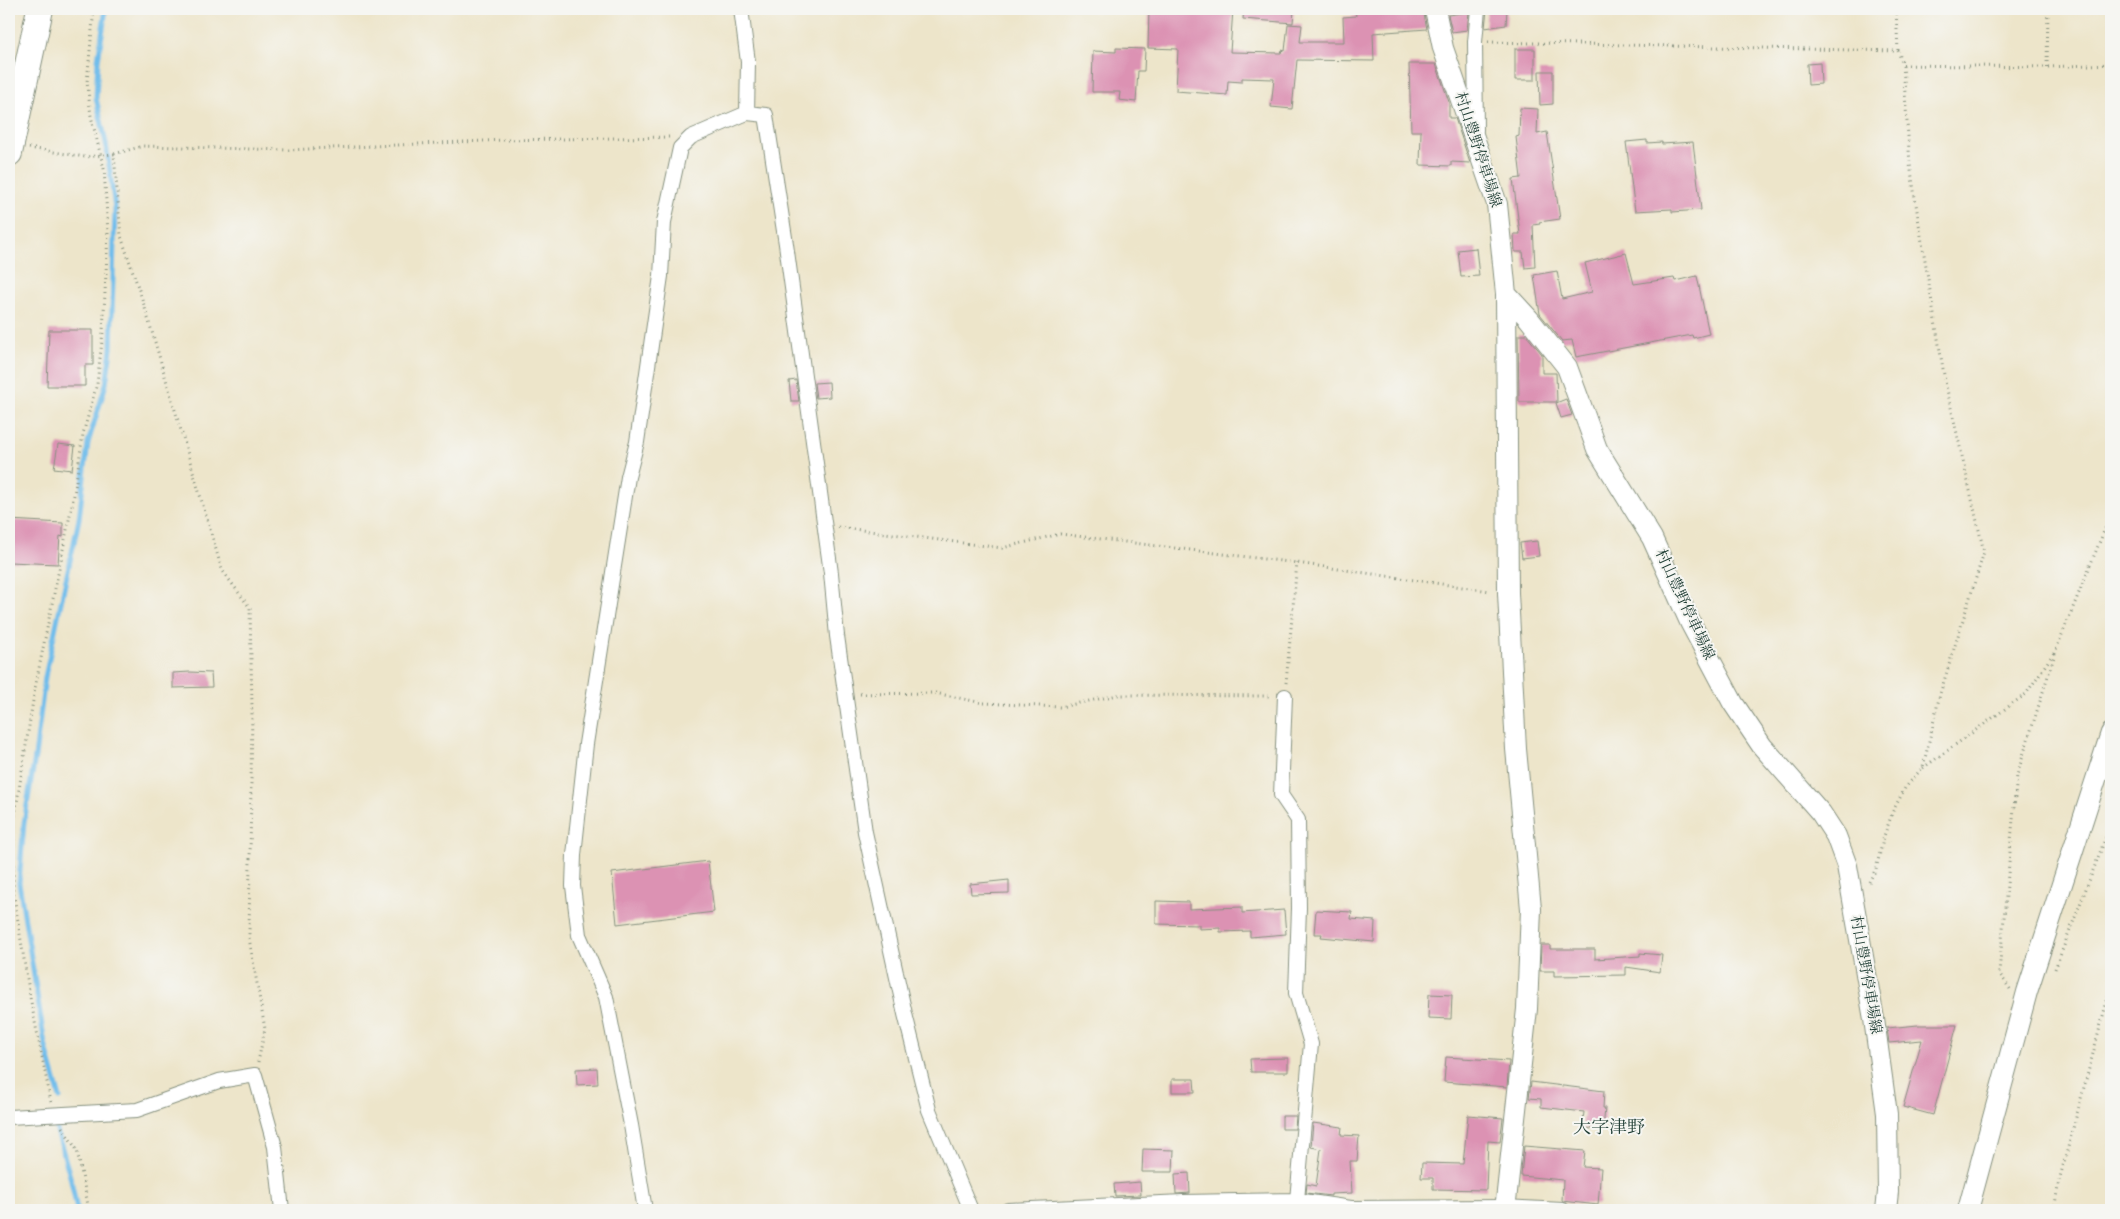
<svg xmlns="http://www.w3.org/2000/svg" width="2120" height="1219" font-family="'Sorts Mill Goudy','Noto Serif JP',serif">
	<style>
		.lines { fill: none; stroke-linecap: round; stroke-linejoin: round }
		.stream { stroke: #71bdeb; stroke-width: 5 }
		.building { fill: #dc92b3 }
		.street-casing { stroke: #86917f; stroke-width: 16 }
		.secondary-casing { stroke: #86917f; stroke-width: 22 }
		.highway-casing { stroke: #86917f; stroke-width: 28 }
		.path { stroke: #86917f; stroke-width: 3; stroke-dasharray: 1 4; stroke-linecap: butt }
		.street { stroke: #fff; stroke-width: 14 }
		.secondary { stroke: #fff; stroke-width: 20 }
		.highway { stroke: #fff; stroke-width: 26 }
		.labels { text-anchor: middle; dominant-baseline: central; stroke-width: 4; stroke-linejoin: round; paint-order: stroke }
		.street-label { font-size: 15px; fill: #1f3d34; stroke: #f6f6f2 }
		.quarter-label { font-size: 18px; fill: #1f3d34; stroke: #f6f6f2 }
	</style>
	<rect width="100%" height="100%" fill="#f6f6f2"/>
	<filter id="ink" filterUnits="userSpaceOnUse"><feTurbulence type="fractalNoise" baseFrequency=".02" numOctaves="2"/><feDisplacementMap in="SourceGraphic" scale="10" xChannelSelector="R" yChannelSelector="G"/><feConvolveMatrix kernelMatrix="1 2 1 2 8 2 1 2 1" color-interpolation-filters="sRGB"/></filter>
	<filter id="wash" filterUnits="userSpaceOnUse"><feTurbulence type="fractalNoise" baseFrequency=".0096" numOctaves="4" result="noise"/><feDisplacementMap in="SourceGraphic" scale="20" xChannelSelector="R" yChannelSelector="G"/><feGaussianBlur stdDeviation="1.12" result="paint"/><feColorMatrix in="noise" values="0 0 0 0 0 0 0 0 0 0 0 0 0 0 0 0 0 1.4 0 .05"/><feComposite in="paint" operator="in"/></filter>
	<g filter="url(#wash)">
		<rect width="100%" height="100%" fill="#ede5ca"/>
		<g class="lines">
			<path class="stream" d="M60,1098L45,1044L19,883L24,823L35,757L45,677L79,519L88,443L106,384L111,349L115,208L106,143L96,98L98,60L106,9
				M56,1127L71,1180L77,1210"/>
		</g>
		<g id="blocks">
			<path class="building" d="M1149,9H1233L1230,52L1281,53L1282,50L1285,51L1288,24L1302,25L1300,42H1344L1343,17L1356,16L1355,9H1423L1427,29L1373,33L1374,61L1297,60L1292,109L1271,107L1274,79L1242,78V82L1228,81L1227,95L1176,91L1178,49L1148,48Z
				M1244,9H1294L1293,23L1243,19Z
				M1487,9H1507L1506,25L1485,28Z
				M1469,12L1467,30L1452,32L1448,15Z
				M1116,48L1145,49L1144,71H1138L1136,102L1119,100L1120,92H1092L1093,51L1116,52Z
				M1515,49H1535V80H1515Z
				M1820,63L1821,84L1808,85L1807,64Z
				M1409,64H1436L1449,102V118H1455L1470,163L1451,162V166L1420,165L1421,131H1411Z
				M1539,71H1553V104L1540,105Z
				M1520,108L1538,109L1537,134L1547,132L1560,219L1539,222L1540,224L1533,225L1535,267L1525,268L1523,252H1515L1514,234H1520L1513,179L1521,178L1516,137L1519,136Z
				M1647,140V143L1662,142V144L1693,142L1701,210L1672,212V209L1635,211L1626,142Z
				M1476,248L1479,276L1461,277L1458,250Z
				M1626,253L1634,284L1674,278L1675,281L1697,276L1709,334L1693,338L1692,335L1576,357L1572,340L1562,341L1540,314L1534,275L1557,271L1562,299L1592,292L1585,263Z
				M49,330H93V365H85V386H47Z
				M1518,335H1526L1542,354V373H1556L1557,402H1519Z
				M796,380L799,401H791L789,381Z
				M829,382L830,397L816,398L814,383Z
				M1566,399L1572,415L1561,418L1556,403Z
				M58,444L75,446L72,470L54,468Z
				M9,520L63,523V537L60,536L58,564L9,562Z
				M1537,541L1539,556L1522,558L1520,543Z
				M190,672L211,673L212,687L173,688V673Z
				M708,861L714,912L617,924L612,873Z
				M1009,880V893L971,894L970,884Z
				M1156,901L1189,902V909L1242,907V913L1284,910L1286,934L1250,937V931L1220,932V928L1199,929V925L1156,924Z
				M1316,910L1352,912L1351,919L1375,921L1374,942L1321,937L1322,934H1314Z
				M1541,945H1550V949H1595V959L1640,956V953L1662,955L1660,972L1626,967V975L1554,976V971H1540Z
				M1429,994L1452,995L1451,1019L1428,1018Z
				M1918,1025H1957L1933,1115L1903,1107L1922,1040L1889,1043L1887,1028Z
				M1446,1057L1509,1061L1507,1087L1444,1082Z
				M1288,1058V1072H1251L1250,1059Z
				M597,1068L598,1084L577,1085L576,1069Z
				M1172,1079H1194L1195,1092H1172Z
				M1531,1082L1604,1091L1603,1108H1605L1603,1130L1582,1128L1584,1112L1541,1107V1099L1529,1098Z
				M1468,1115L1503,1118L1500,1142L1488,1141L1486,1190L1433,1189V1178H1421L1422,1163L1463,1164Z
				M1282,1116H1296L1295,1129H1282Z
				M1313,1123L1342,1127L1341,1135L1359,1136L1357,1161H1350L1352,1193L1331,1194V1196L1306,1193L1307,1184L1316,1186L1321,1149L1311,1147Z
				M1524,1146L1585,1151L1583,1167L1601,1168L1598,1205L1562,1201L1563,1180L1521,1176Z
				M1143,1149L1174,1150L1173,1172H1142Z
				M1189,1173L1190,1193L1176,1194L1175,1174Z
				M1140,1182L1141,1195L1115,1196L1114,1184Z"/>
		</g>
	</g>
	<g filter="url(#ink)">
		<use href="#blocks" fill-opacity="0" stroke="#86917f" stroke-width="1"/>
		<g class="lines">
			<defs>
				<path id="street" d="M741,9L748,62L747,113
					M1476,130L1475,42L1478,9
					M1285,696L1281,795L1298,820L1299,908L1296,993L1311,1044L1297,1200
					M9,1117L137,1110L219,1081L255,1075L275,1147L282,1210
					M645,1210L631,1125L606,997L579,935L573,886L574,855L586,744L628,477L637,442L661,276L664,222L680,148L691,137L747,113L766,115L786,244L831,573L837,636L865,832L905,1014L929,1110L971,1210
					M1008,1210L1183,1202L1297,1200L1351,1208L1505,1207L1563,1210"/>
				<path id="secondary" d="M1435,9L1443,48L1497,204L1506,294L1508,593L1516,749L1531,909L1527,1009L1505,1210
					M1506,294L1529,319L1567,367L1597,449L1652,538L1690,622L1733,703L1762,746L1821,813L1836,836L1847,866L1874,1019L1887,1114L1888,1192L1886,1210
					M1968,1210L2027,992L2111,733"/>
				<path id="highway" d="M9,153L40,9"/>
			</defs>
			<use href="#street" class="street-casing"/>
			<use href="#secondary" class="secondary-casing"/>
			<use href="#highway" class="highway-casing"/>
			<path class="path" d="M1896,9L1898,51
				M1488,42L1898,51L1903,65L2047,67L2111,64
				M2047,67L2048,9
				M29,148L85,157L114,154
				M838,527L1002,548L1060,534L1297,563L1490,591
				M1286,683L1297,563
				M860,694L935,693L983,703L1060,707L1118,695L1272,696
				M1923,768L2026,694L2055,651
				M1869,882L1876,869L1884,836L1893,811L1905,788L1923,767L1940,694L1984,552L1945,381L1919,224L1910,164L1903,65
				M2055,969L2111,824
				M2010,989L1999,973L2017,775L2057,647L2111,514
				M258,1062L265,1029L249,938L252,708L250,608L222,570L145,308L121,236L114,154L143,146L288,150L505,140L670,137
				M51,1102L30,997L13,890L14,821L35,688L74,495L83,434L97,384L103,332L108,233L104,169L91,116L87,82L94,9
				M62,1127L77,1150L89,1210
				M2054,1210L2059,1181L2111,986"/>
			<use href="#street" class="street"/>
			<use href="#secondary" class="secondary"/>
			<use href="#highway" class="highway"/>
		</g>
	</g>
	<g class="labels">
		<g class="street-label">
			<text transform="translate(1477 150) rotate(72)">村山豊野停車場線</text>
			<text transform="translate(1684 605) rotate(65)">村山豊野停車場線</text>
			<text transform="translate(1865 975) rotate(80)">村山豊野停車場線</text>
		</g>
		<g class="quarter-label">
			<text x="1609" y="1129">大字津野</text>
		</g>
	</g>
	<rect width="2120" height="1219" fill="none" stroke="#f6f6f2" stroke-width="30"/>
</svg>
